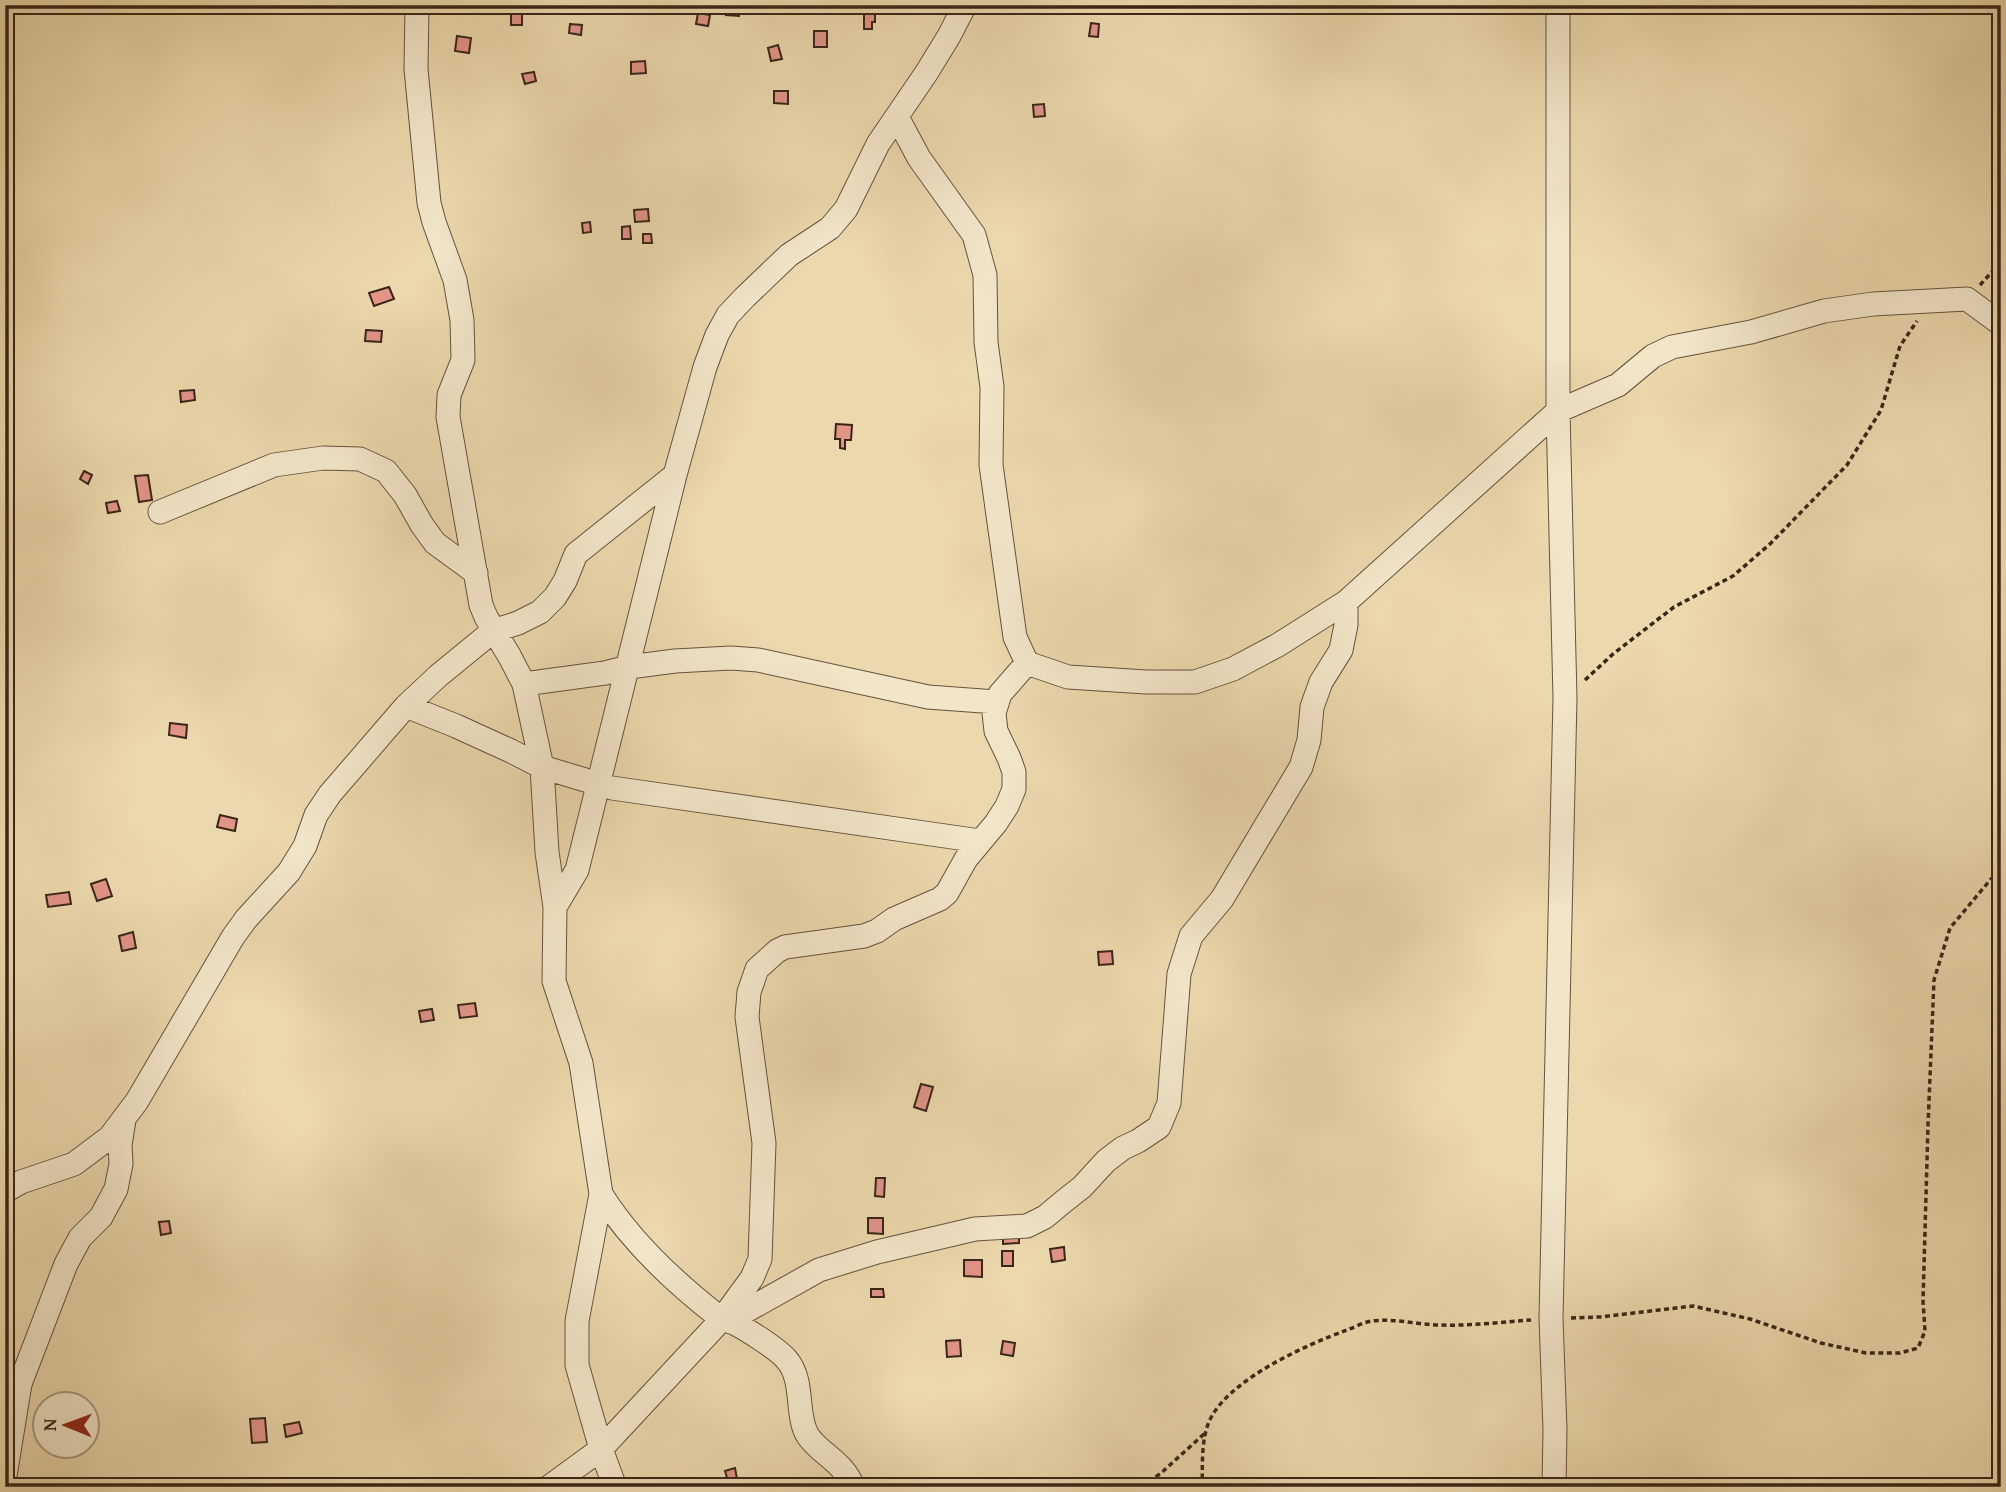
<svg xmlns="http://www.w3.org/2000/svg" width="2006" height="1492" font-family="'Gentium Book Plus',serif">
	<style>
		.building { fill: #e29487; stroke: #392619; stroke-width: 2 }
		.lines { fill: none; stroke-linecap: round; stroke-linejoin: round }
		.minor-casing { stroke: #66523e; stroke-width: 25 }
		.path { stroke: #392619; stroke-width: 3.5; stroke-dasharray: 5 3.5; stroke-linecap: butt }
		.minor { stroke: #f2e6c9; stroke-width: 23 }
	</style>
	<rect width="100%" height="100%" fill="#ebd8ac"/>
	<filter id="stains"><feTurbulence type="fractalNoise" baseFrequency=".00286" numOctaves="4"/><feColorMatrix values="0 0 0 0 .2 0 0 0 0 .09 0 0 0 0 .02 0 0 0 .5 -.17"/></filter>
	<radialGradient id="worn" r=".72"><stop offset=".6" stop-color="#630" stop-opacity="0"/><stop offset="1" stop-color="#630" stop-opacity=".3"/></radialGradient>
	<path class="building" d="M727,5H739V16L726,15Z
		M864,5H875V22H872V29H864Z
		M511,10H522V25H511Z
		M698,13L710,15L708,26L696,24Z
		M1091,23L1099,24L1098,37L1089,36Z
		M570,24L582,25L581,35L569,33Z
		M814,31H827V47H814Z
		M457,36L471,38L469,53L455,51Z
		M778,45L782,59L771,61L768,48Z
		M645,61L646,73L631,74V62Z
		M534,72L536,81L525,84L522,74Z
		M774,91H788V104L774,103Z
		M1044,104L1045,116L1034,117L1033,105Z
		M648,209L649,221L635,222L634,210Z
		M590,222L591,232L583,233L582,223Z
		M630,226L631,239H622V227Z
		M643,234H651L652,243H643Z
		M389,287L394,299L374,306L369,293Z
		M366,330L382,331L381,342L365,341Z
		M194,390L195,400L181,402L180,391Z
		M836,424L852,425L851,440H845V449L840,448V439H835Z
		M84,471L92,475L88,484L80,479Z
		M148,475L152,500L139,502L135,476Z
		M117,501L120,511L108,513L106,503Z
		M170,723L187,725L186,738L169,735Z
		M220,815L237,819L235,831L217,827Z
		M106,879L112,896L97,901L91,884Z
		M69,892L71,904L48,907L46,895Z
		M133,932L136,948L122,951L119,936Z
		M1112,951L1113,964L1099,965L1098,952Z
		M475,1003L477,1016L460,1018L458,1005Z
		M432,1009L434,1020L421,1022L419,1011Z
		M921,1084L933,1087L926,1111L914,1107Z
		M876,1178H885L884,1197L875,1196Z
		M868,1218H883V1234L868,1233Z
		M169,1221L171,1233L161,1235L159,1222Z
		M1003,1234H1019V1243L1003,1244Z
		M1064,1247L1065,1260L1052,1262L1050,1249Z
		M1002,1251H1013V1266H1002Z
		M964,1260H982V1277L964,1276Z
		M871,1289H883L884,1297H871Z
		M960,1340L961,1356L947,1357L946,1341Z
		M1003,1341L1015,1343L1013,1356L1001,1354Z
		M265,1418L267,1442L252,1443L250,1419Z
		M299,1422L302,1433L286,1437L284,1425Z
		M735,1468L737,1479L728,1481L725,1471Z"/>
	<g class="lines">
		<defs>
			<path id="minor" d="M417,5L416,69L429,203L434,222L455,280L462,320L463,360L449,395L448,417L481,605L486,617L510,657L524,684L542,767L547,852L555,907L554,981L581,1063L601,1194L577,1321V1365L601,1449L615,1487
				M897,117L919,158L974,235L985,275L986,342L992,387L991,465L1015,637L1027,663L1068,677L1146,682H1195L1233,669L1278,645L1346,602L1558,411L1618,385L1653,356L1672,347L1751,332L1824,311L1873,304L1967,299L2001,324
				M160,512L274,465L323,458L360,459L386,471L405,495L422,525L435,543L476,573
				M524,684L605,673L629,667L675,661L731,658L758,660L928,697L996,702
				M406,706L456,726L511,751L542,767L612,788L980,841
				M555,907L577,870L675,475L705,367L717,335L728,315L745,297L789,255L830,228L846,209L878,144L927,72L949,36L965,5
				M5,1191L21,1182L74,1164L110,1137L137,1101L233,937L246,919L289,872L305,846L316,815L330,794L406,706L438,676L493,631L518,623L540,612L555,597L565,581L576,554L675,475
				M601,1194C631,1242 674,1282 719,1317C724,1320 729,1321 734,1323C746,1329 778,1349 787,1360C805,1381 795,1416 808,1436C820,1454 844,1462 853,1487
				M728,1321L819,1270L877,1252L975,1229L1027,1226L1045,1217L1063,1202L1082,1187L1106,1161L1123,1148L1138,1141L1159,1127L1169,1103L1179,974L1191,936L1222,899L1301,767L1309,740L1312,707L1321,682L1341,650L1346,625V602
				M5,1476L20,1384L66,1264L80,1238L101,1217L116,1189L121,1164L120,1145L124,1120
				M549,1487L601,1449L722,1319L752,1278L760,1259L764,1143L747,1017L749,992L757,969L777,951L785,947L864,936L877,931L894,919L940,899L947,893L966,859L996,823L1007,806L1014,789V772L1009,758L996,731L994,713L1000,694L1027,663
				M1554,1487L1555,1430L1551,1318L1565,698L1558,411V5"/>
		</defs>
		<use href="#minor" class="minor-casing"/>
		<path class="path" d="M1980,285L2001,262
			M1585,680L1613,654L1674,607L1733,576L1770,544L1847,465L1881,410L1900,346L1917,321
			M1571,1318L1600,1317L1693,1306L1750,1319L1821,1343L1866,1353H1900L1918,1348L1925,1331L1923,1301L1928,1125L1934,980L1950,928L1991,879L2001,872
			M1045,1487H1095
			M1124,1487L1144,1484L1160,1474L1204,1434
			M1202,1487C1203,1463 1200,1435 1213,1414C1237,1376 1306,1345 1347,1330C1355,1327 1364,1322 1372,1321C1395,1318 1418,1325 1441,1325C1471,1326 1502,1322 1531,1320"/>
		<use href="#minor" class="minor"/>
	</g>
	<rect width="2006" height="1492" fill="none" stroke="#ebd8ac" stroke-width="28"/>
	<rect x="7" y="7" width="1992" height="1478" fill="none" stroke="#392619" stroke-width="3.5"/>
	<rect x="14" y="14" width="1978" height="1464" fill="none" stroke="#392619" stroke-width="2"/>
	<g transform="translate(66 1425) rotate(271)"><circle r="33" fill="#f2e6c9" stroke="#a89983" stroke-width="2"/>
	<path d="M0-5L12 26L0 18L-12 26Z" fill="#8f2418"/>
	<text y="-10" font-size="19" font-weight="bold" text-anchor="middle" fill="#392619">N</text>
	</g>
	<rect width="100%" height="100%" filter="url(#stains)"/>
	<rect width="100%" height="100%" fill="url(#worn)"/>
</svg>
